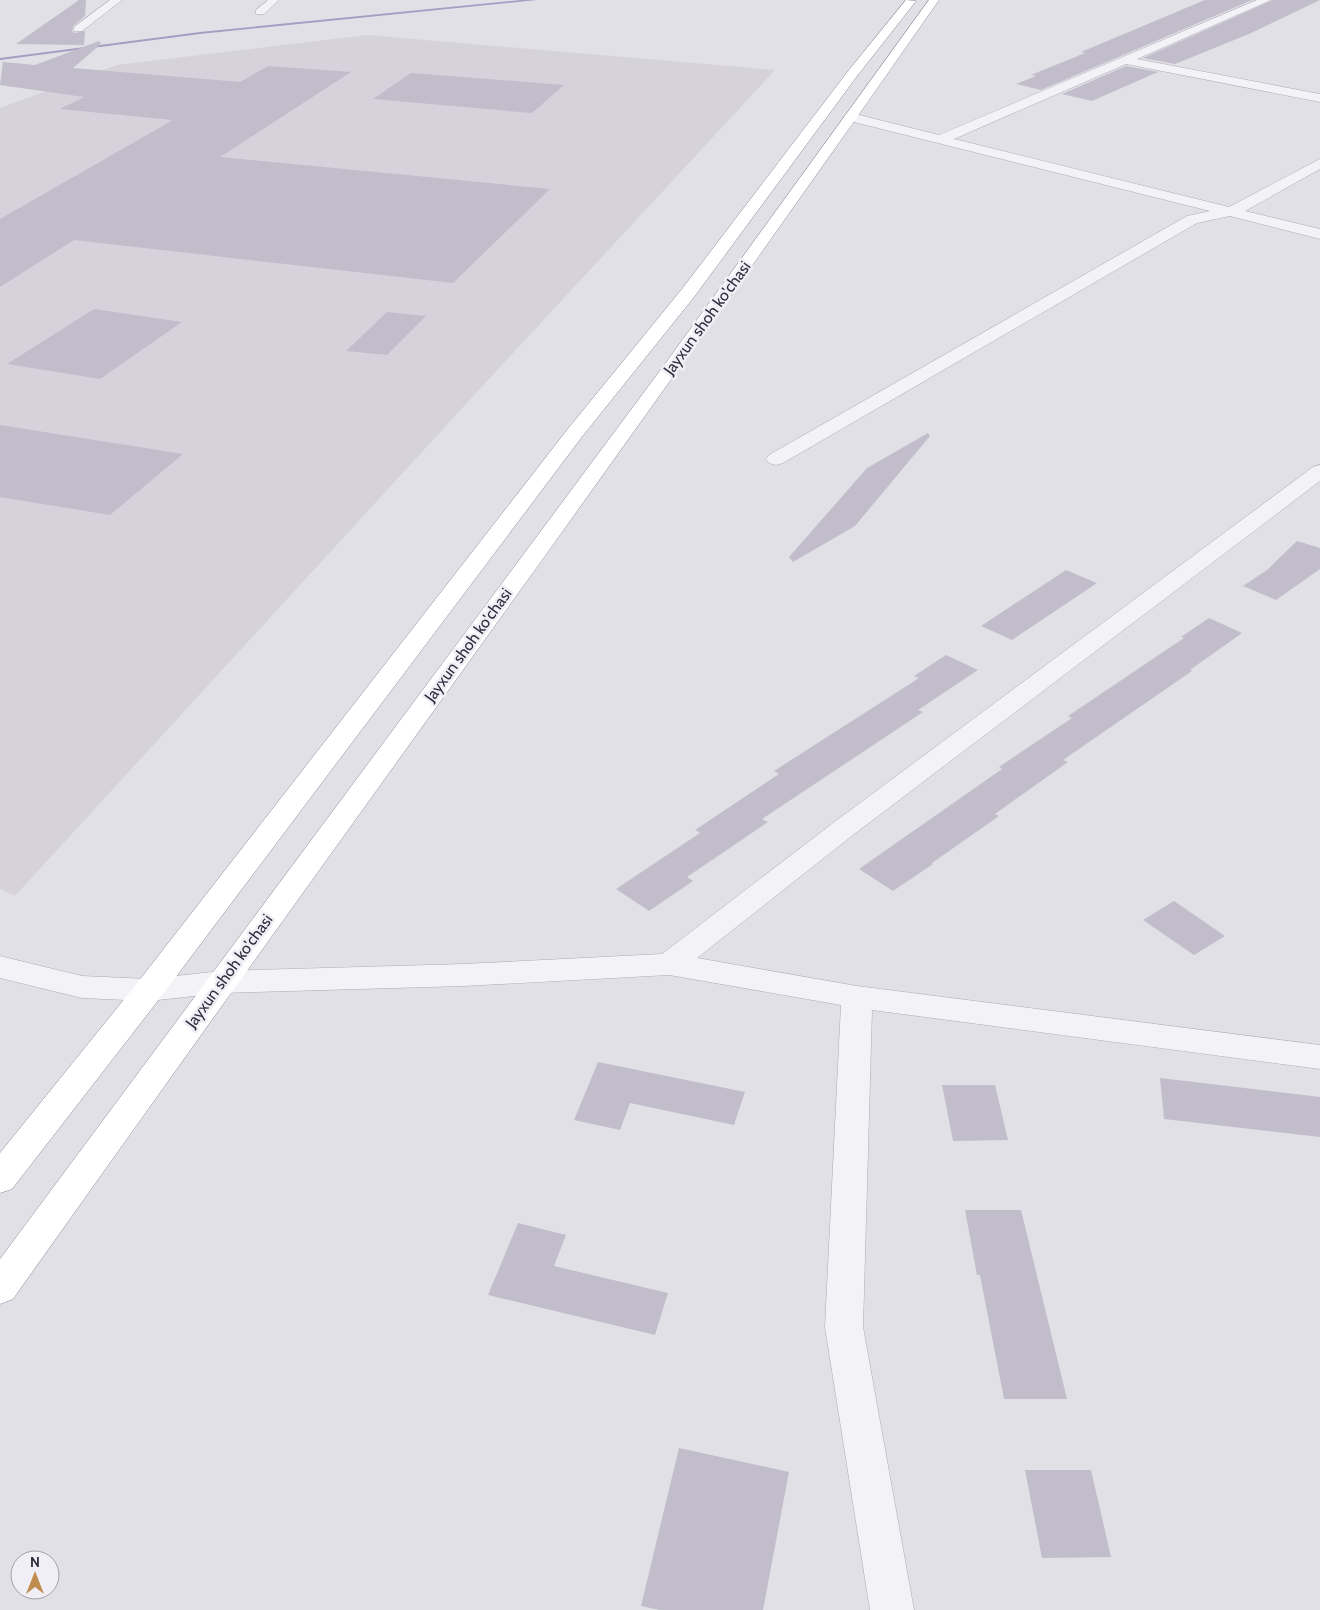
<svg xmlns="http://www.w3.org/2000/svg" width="1320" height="1610" font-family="Cabin,sans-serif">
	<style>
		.built { fill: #d5d2dc }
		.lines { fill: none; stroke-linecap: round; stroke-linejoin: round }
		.stream { fill: #a59ec4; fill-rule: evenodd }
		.building { fill: #c1bdca }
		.minor-casing { stroke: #ada9b4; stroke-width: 1 }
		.highway-casing { stroke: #8e889c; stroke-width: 1 }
		.minor { fill: #f3f2f6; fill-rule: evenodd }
		.highway { fill: #fff; fill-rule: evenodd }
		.labels { text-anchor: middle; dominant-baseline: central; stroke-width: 5; stroke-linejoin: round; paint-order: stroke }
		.street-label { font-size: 16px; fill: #302a3d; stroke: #f0eff5 }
	</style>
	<rect width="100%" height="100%" fill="#e2e0e7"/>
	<path class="built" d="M367,35L775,70L477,392L15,896L0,889V108L117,65Z"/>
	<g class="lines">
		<path class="stream" d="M521,0H537L200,34L0,60V58L200,32Z"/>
	</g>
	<path class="building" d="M79,0H86L85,16L73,26L72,31L74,33L85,31L84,45L16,44Z
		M1205,0H1252L1041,90L1016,84L1036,76L1031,75L1085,53L1081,52Z
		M1273,0H1320L1249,34L1175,64L1143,58Z
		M99,41L101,44L73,68L240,82L268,66L351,72L220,157L550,189L453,283L74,240L0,287V219L173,120L60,109L84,97L0,85L3,62L35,65Z
		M1126,66L1158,72L1092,101L1062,94Z
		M411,73L564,85L532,113L373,99Z
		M94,309L182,322L100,379L7,364Z
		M387,312L426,316L387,355L346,351Z
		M0,425L183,454L110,515L0,497Z
		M928,433L930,436L855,526L793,562L789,557L867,468Z
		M1297,541L1320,548V569L1276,600L1243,586L1267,570Z
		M1066,570L1097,583L1012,640L981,626Z
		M1209,618L1242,633L1190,670L1192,671L1063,760L1068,762L995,814L999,816L932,863L933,864L893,891L859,869L1002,769L999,767L1072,718L1068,716L1184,638L1181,637Z
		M946,655L978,670L918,710L923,712L762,819L768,822L687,877L693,881L649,911L616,889L700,833L695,830L779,774L774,771L919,678L914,676Z
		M1174,901L1225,936L1194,955L1143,920Z
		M598,1062L745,1092L734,1125L630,1103L620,1130L574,1120Z
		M1160,1078L1320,1097V1137L1164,1119Z
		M942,1085H995L1008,1140L953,1141Z
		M965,1210H1021L1067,1399H1004L980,1275H977Z
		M518,1223L566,1235L554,1266L668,1293L655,1335L488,1295Z
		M679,1448L789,1472L763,1610H660L641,1606Z
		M1025,1470H1091L1111,1557L1042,1558Z"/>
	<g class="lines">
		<defs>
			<path id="minor" d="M110,0H122L82,31H74V27Z
				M268,0H279L264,14H256V10Z
				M1257,0H1271L1137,59L1320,94V102L1126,64L954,139L1229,207L1320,159V169L1245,211L1320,229V239L1230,216L1197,223L783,463L776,465L769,463L766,459L769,455L1187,216L1210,211L846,120L844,117L846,114L851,113L939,135Z
				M1320,465V481L853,835L697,958L857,986L1320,1045V1069L872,1010L863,1327L914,1610H870L825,1327L841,1005L669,975L464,986L221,993L149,1001L82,998L0,978V956L82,976L149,979L221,971L464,964L662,954L833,823L1313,467Z"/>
			<path id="highway" d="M906,0L916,1L857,76L694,297L581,438L160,998L12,1189L0,1193V1153L138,982L567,430L682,289L849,70Z
				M929,0H939C635,436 320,865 13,1299L0,1304V1259L665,364Z"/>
		</defs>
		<use href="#minor" class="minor-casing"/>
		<use href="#highway" class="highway-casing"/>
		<use href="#minor" class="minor"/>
		<use href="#highway" class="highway"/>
	</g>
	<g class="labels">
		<g class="street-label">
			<text transform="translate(707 318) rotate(-54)">Jayxun shoh ko'chasi</text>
			<text transform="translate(468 645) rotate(-54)">Jayxun shoh ko'chasi</text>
			<text transform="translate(229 971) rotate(-54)">Jayxun shoh ko'chasi</text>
		</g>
	</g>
	<g transform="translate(35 1575)"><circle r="24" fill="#f0eff5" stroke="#a3a0ab"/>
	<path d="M0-4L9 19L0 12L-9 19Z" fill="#c18c50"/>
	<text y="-8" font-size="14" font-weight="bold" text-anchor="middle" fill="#302a3d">N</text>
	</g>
</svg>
